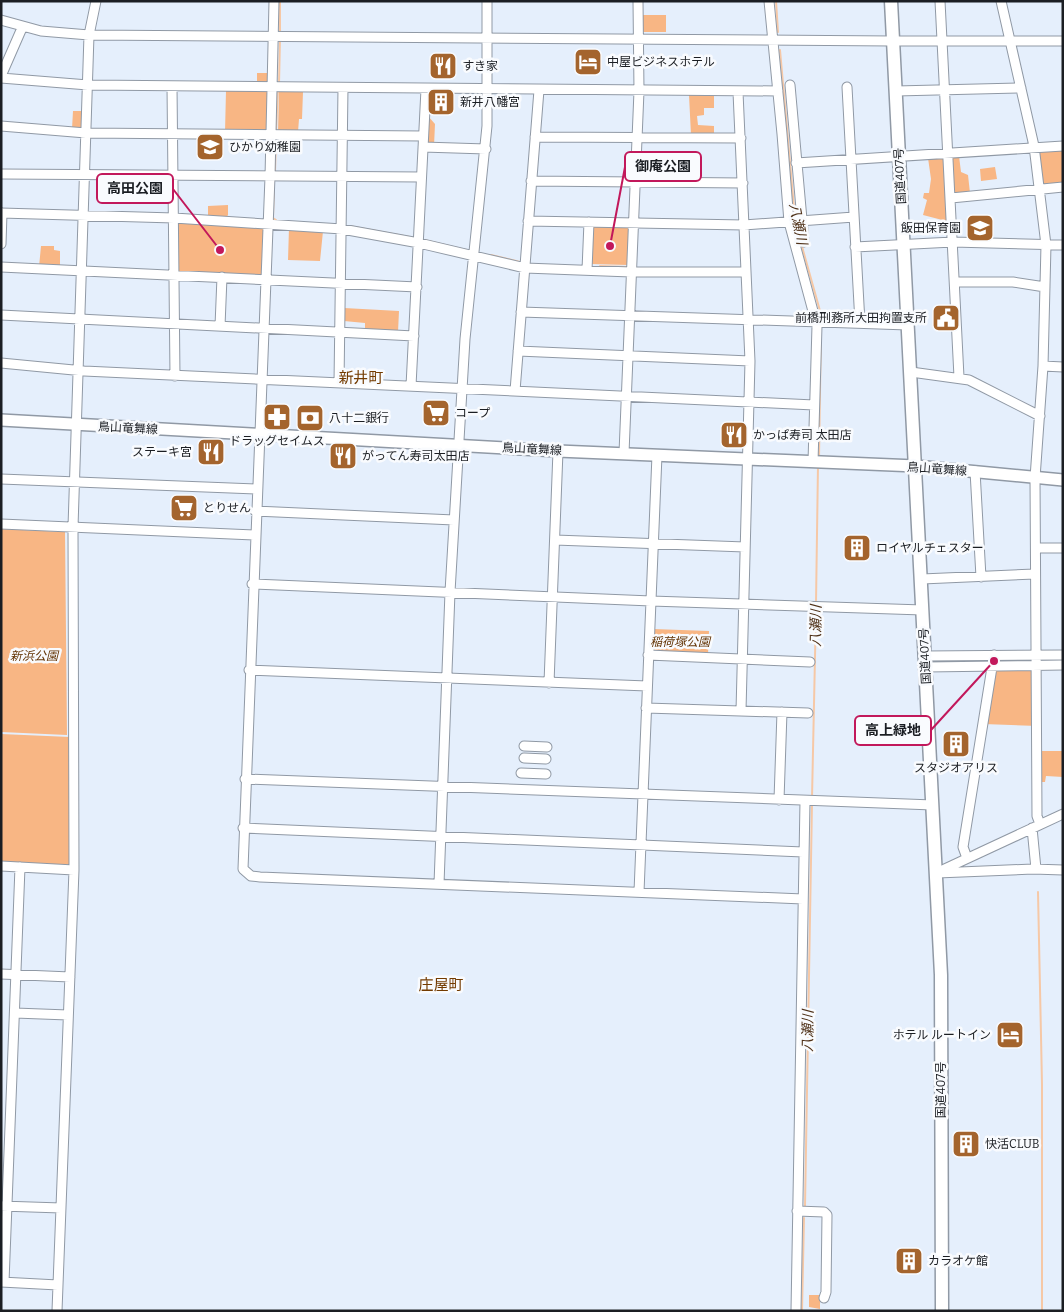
<svg xmlns="http://www.w3.org/2000/svg" width="1064" height="1312" font-family="Bitter,'Noto Sans JP',serif">
	<style>
		.green { fill: #f8b684 }
		.lines { fill: none; stroke-linecap: round; stroke-linejoin: round }
		.stream { stroke: #f6c8a6; stroke-width: 2 }
		.minor-casing { stroke: #9099a5; stroke-width: 11 }
		.major-casing { stroke: #9099a5; stroke-width: 14 }
		.highway-casing { stroke: #9099a5; stroke-width: 15 }
		.minor { stroke: #fff; stroke-width: 9 }
		.major { stroke: #fff; stroke-width: 11 }
		.highway { stroke: #fff; stroke-width: 12 }
		.labels { text-anchor: middle; dominant-baseline: central; stroke-width: 5; stroke-linejoin: round; paint-order: stroke }
		.poi-label { font-size: 12px; fill: #1b1e23; stroke: #f9fbfe; text-anchor: start }
		.street-label { font-size: 12px; fill: #1b1e23; stroke: #f9fbfe }
		.park-label { font-size: 12px; font-style: italic; fill: #633405; stroke: #f9fbfe }
		.water-label { font-size: 14px; font-style: italic; fill: #4f3118; stroke: #f9fbfe }
		.quarter-label { font-size: 15px; fill: #733b00; stroke: #f9fbfe }
		.leader { fill: none; stroke: #c2185b; stroke-width: 2 }
		.callout-dot { fill: #c2185b; stroke: #f9fbfe; stroke-width: 2 }
		.callout { fill: #f9fbfe; stroke: #c2185b; stroke-width: 2 }
		.callout-label { font-size: 14px; text-anchor: middle; font-weight: bold; fill: #1b1e23 }
	</style>
	<rect width="100%" height="100%" fill="#e5effc"/>
	<path class="green" d="M642,15H666V32H642Z
		M257,73H270V82L257,84Z
		M226,91H267L269,94L268,129L266,132H225Z
		M279,92H303L302,119H299L298,132H278Z
		M689,95H714V108H704V115L697,116L698,125L714,126V135H691Z
		M73,111H84V128L72,129Z
		M428,116L435,124L434,146L427,144Z
		M1063,149V185H1043L1039,150Z
		M952,156H959L961,172L968,175L970,193L957,194L954,192Z
		M945,157L950,222L923,215L927,200L923,198L924,193H929L931,179L928,158Z
		M995,167L997,179L981,181L980,169Z
		M228,205V215L226,218L208,217V206Z
		M179,222L260,227L264,230L262,274L259,276L179,273L177,271V225Z
		M593,226H628V265L591,264Z
		M289,228L323,231L320,261L288,260Z
		M41,246H54V250L60,251V267H39Z
		M344,308L399,311L398,332L365,331V323L344,321Z
		M1,529L65,532L67,735L1,732Z
		M653,629L709,631L708,655L652,653Z
		M1063,655V665L1036,666L1038,726L983,724L992,666L926,667L925,656Z
		M1,734L70,737L69,865L1,862Z
		M1041,751H1063V777L1046,776L1045,782H1041Z
		M809,1295H820V1309L809,1307Z"/>
	<g class="lines">
		<path class="stream" d="M280,1V34
			M776,1L778,32
			M780,50L795,219
			M279,84L280,39
			M276,131L278,89
			M275,171L276,139
			M274,181L273,218L276,220
			M796,224L799,239
			M349,226L415,238
			M424,240L470,251
			M801,243L822,318
			M491,255L520,262
			M600,266L627,267
			M819,458L821,325
			M816,603L818,465
			M812,798L816,610
			M1038,892L1042,1084V1311
			M805,1206L812,803
			M802,1311L804,1218"/>
		<defs>
			<path id="minor" d="M274,1L270,177L243,869L251,876L260,877L803,899
				M769,1L782,134L789,222L817,326L813,462
				M940,1L959,377
				M1001,1L1034,146L1046,245L1043,366L1035,478L1037,816L1040,824
				M1,20L41,31L89,35L893,41H1063
				M1,76L22,28
				M1,78L88,85L778,91
				M790,85L804,242
				M172,86L175,376
				M847,87L860,323
				M896,91L1021,88
				M738,92L750,361L741,711
				M1,126L86,133L423,136
				M535,137L741,138
				M423,147L486,149
				M796,163L1063,146
				M1,174L421,177
				M531,181L743,183
				M951,198L1063,187
				M1,213L174,218L342,229L419,243L525,268L631,272H746
				M528,221L744,225L854,217
				M1,244L2,213
				M855,247L953,242L1063,245
				M1,267L417,287
				M587,270L589,222
				M955,282H1013L1045,287
				M521,312L908,325
				M1,315L414,336
				M220,326L222,277
				M518,351L750,361
				M1,363L84,371L814,405
				M1043,366L1063,367
				M911,372L969,380L1040,416
				M339,383L343,88
				M411,386L426,89
				M515,391L539,90
				M624,453L639,91L638,1
				M975,471L981,577
				M1,479L256,489
				M255,511L454,520
				M1,524L254,535
				M555,540L745,547
				M1036,548H1063
				M922,579L1035,574
				M252,584L651,601L923,610
				M648,655L810,662
				M925,656L1063,655
				M926,667L1063,665
				M249,670L647,686
				M549,683L558,451
				M646,708L808,713
				M524,746L547,747
				M524,758L546,759
				M521,773L546,774
				M245,779L933,805
				M779,800L782,712
				M243,828L803,852
				M1032,828L1036,869
				M967,858L963,847L994,655
				M1,866L74,870
				M936,873L1063,814
				M937,873L1033,869L1063,870
				M439,884L450,592L465,339L487,126V1
				M639,892L657,455
				M1,974L70,977
				M15,1013L68,1015
				M1,1206L61,1208
				M797,1211L824,1212L827,1215L826,1292L824,1298
				M1,1282L58,1285
				M4,1282L20,867
				M57,1311L74,870L73,527L89,35L96,1
				M796,1311L805,801"/>
			<path id="major" d="M1,420L558,451L916,466L1063,480"/>
			<path id="highway" d="M891,1L941,975L942,1311"/>
		</defs>
		<use href="#minor" class="minor-casing"/>
		<use href="#major" class="major-casing"/>
		<use href="#highway" class="highway-casing"/>
		<use href="#minor" class="minor"/>
		<use href="#major" class="major"/>
		<use href="#highway" class="highway"/>
	</g>
	<defs>
		<symbol id="hotel-square" viewBox="-11 -11 22 22"><rect x="-9" y="-9" width="18" height="18" rx="4" fill="#a4642d" stroke="#f9fbfe"/><path d="M-6-4.5h1.5V1H6V5H4.5V3h-9V5H-6ZM-4 0a1.8 1.8 0 1 1 3.6 0ZM.5 0V-2.5h3Q6-2.5 6 0Z" fill="#fff"/></symbol>
		<symbol id="restaurant-square" viewBox="-11 -11 22 22"><rect x="-9" y="-9" width="18" height="18" rx="4" fill="#a4642d" stroke="#f9fbfe"/><path d="M-5-6h1v4h1v-4h1v4h1v-4h1v5L-1.5 .5V6h-2V.5L-5-1ZM5-6V6H3V1.5H1.5Q1.5-4 5-6Z" fill="#fff"/></symbol>
		<symbol id="building-square" viewBox="-11 -11 22 22"><rect x="-9" y="-9" width="18" height="18" rx="4" fill="#a4642d" stroke="#f9fbfe"/><path d="M-4-6H4V6H1V3H-1V6H-4ZM-2.5-4.3h1.7v1.8h-1.7ZM.8-4.3h1.7v1.8H.8ZM-2.5-1h1.7V.8h-1.7ZM.8-1h1.7V.8H.8Z" fill="#fff"/></symbol>
		<symbol id="school-square" viewBox="-11 -11 22 22"><rect x="-9" y="-9" width="18" height="18" rx="4" fill="#a4642d" stroke="#f9fbfe"/><path d="M0-5L7-2L0 1L-7-2ZM-4 1L0 2.5L4 1V4Q0 6-4 4Z" fill="#fff"/></symbol>
		<symbol id="civic-square" viewBox="-11 -11 22 22"><rect x="-9" y="-9" width="18" height="18" rx="4" fill="#a4642d" stroke="#f9fbfe"/><path d="M-.6-6.5H3V-4.5H.6V-3L4-1V1h2V6H-6V1h2V-1L-.6-3ZM-1.2 2.5V6h2.4V2.5Z" fill="#fff"/></symbol>
		<symbol id="supermarket-square" viewBox="-11 -11 22 22"><rect x="-9" y="-9" width="18" height="18" rx="4" fill="#a4642d" stroke="#f9fbfe"/><path d="M-6-5.5h2.5l.6 2H6L4.5 2H-2.5L-4.4-4H-6ZM-1.5 3.2a1.3 1.3 0 1 0 .1 0ZM3 3.2a1.3 1.3 0 1 0 .1 0Z" fill="#fff"/></symbol>
		<symbol id="pharmacy-square" viewBox="-11 -11 22 22"><rect x="-9" y="-9" width="18" height="18" rx="4" fill="#a4642d" stroke="#f9fbfe"/><path d="M-2-6h4v4h4v4h-4v4h-4v-4h-4v-4h4Z" fill="#fff"/></symbol>
		<symbol id="bank-square" viewBox="-11 -11 22 22"><rect x="-9" y="-9" width="18" height="18" rx="4" fill="#a4642d" stroke="#f9fbfe"/><path d="M-6-4H6V4H-6ZM0-2.3a2.3 2.3 0 1 0 0 4.6a2.3 2.3 0 1 0 0-4.6Z" fill="#fff"/></symbol>
	</defs>
	<g fill-rule="evenodd">
		<use href="#hotel-square" x="572" y="46" width="32" height="32"/>
		<use href="#restaurant-square" x="427" y="50" width="32" height="32"/>
		<use href="#building-square" x="425" y="86" width="32" height="32"/>
		<use href="#school-square" x="194" y="131" width="32" height="32"/>
		<use href="#school-square" x="964" y="212" width="32" height="32"/>
		<use href="#civic-square" x="930" y="302" width="32" height="32"/>
		<use href="#supermarket-square" x="420" y="397" width="32" height="32"/>
		<use href="#pharmacy-square" x="261" y="401" width="32" height="32"/>
		<use href="#bank-square" x="294" y="402" width="32" height="32"/>
		<use href="#restaurant-square" x="718" y="419" width="32" height="32"/>
		<use href="#restaurant-square" x="195" y="436" width="32" height="32"/>
		<use href="#restaurant-square" x="327" y="440" width="32" height="32"/>
		<use href="#supermarket-square" x="168" y="492" width="32" height="32"/>
		<use href="#building-square" x="841" y="532" width="32" height="32"/>
		<use href="#building-square" x="940" y="728" width="32" height="32"/>
		<use href="#hotel-square" x="994" y="1019" width="32" height="32"/>
		<use href="#building-square" x="950" y="1128" width="32" height="32"/>
		<use href="#building-square" x="893" y="1245" width="32" height="32"/>
	</g>
	<g class="labels">
		<g class="poi-label">
			<text x="607" y="62">中屋ビジネスホテル</text>
			<text x="462" y="66">すき家</text>
			<text x="460" y="102">新井八幡宮</text>
			<text x="229" y="147">ひかり幼稚園</text>
			<text x="961" y="228" text-anchor="end">飯田保育園</text>
			<text x="927" y="318" text-anchor="end">前橋刑務所大田拘置支所</text>
			<text x="455" y="413">コープ</text>
			<text x="329" y="418">八十二銀行</text>
			<text x="753" y="435">かっぱ寿司 太田店</text>
			<text x="277" y="441" text-anchor="middle">ドラッグセイムス</text>
			<text x="192" y="452" text-anchor="end">ステーキ宮</text>
			<text x="362" y="456">がってん寿司太田店</text>
			<text x="203" y="508">とりせん</text>
			<text x="876" y="548">ロイヤルチェスター</text>
			<text x="956" y="768" text-anchor="middle">スタジオアリス</text>
			<text x="991" y="1035" text-anchor="end">ホテル ルートイン</text>
			<text x="985" y="1144">快活CLUB</text>
			<text x="928" y="1261">カラオケ館</text>
		</g>
		<g class="street-label">
			<text transform="translate(900 176) rotate(-93)">国道407号</text>
			<text transform="translate(128 428) rotate(3)">鳥山竜舞線</text>
			<text transform="translate(532 449) rotate(3)">鳥山竜舞線</text>
			<text transform="translate(937 469) rotate(4)">鳥山竜舞線</text>
			<text transform="translate(925 656) rotate(-93)">国道407号</text>
			<text transform="translate(941 1090) rotate(-90)">国道407号</text>
		</g>
		<g class="park-label">
			<text x="680" y="642">稲荷塚公園</text>
			<text x="34" y="656">新浜公園</text>
		</g>
		<g class="water-label">
			<text transform="translate(798 224) rotate(79)">八瀬川</text>
			<text transform="translate(816 626) rotate(-89)">八瀬川</text>
			<text transform="translate(808 1031) rotate(-89)">八瀬川</text>
		</g>
		<g class="quarter-label">
			<text x="361" y="378">新井町</text>
			<text x="441" y="985">庄屋町</text>
		</g>
	</g>
	<path class="leader" d="M610 246L625 167M220 250L173 189M994 661L931 730"/>
	<g class="callout-dot">
		<circle cx="610" cy="246" r="5"/>
		<circle cx="220" cy="250" r="5"/>
		<circle cx="994" cy="661" r="5"/>
	</g>
	<g class="callout">
		<rect x="625" y="152" width="76" height="29" rx="5"/>
		<rect x="97" y="174" width="76" height="29" rx="5"/>
		<rect x="855" y="716" width="76" height="29" rx="5"/>
	</g>
	<g class="callout-label">
		<text x="663" y="171">御庵公園</text>
		<text x="135" y="193">高田公園</text>
		<text x="893" y="735">高上緑地</text>
	</g>
	<rect width="1064" height="1312" fill="none" stroke="#1b1e23" stroke-width="5"/>
</svg>
